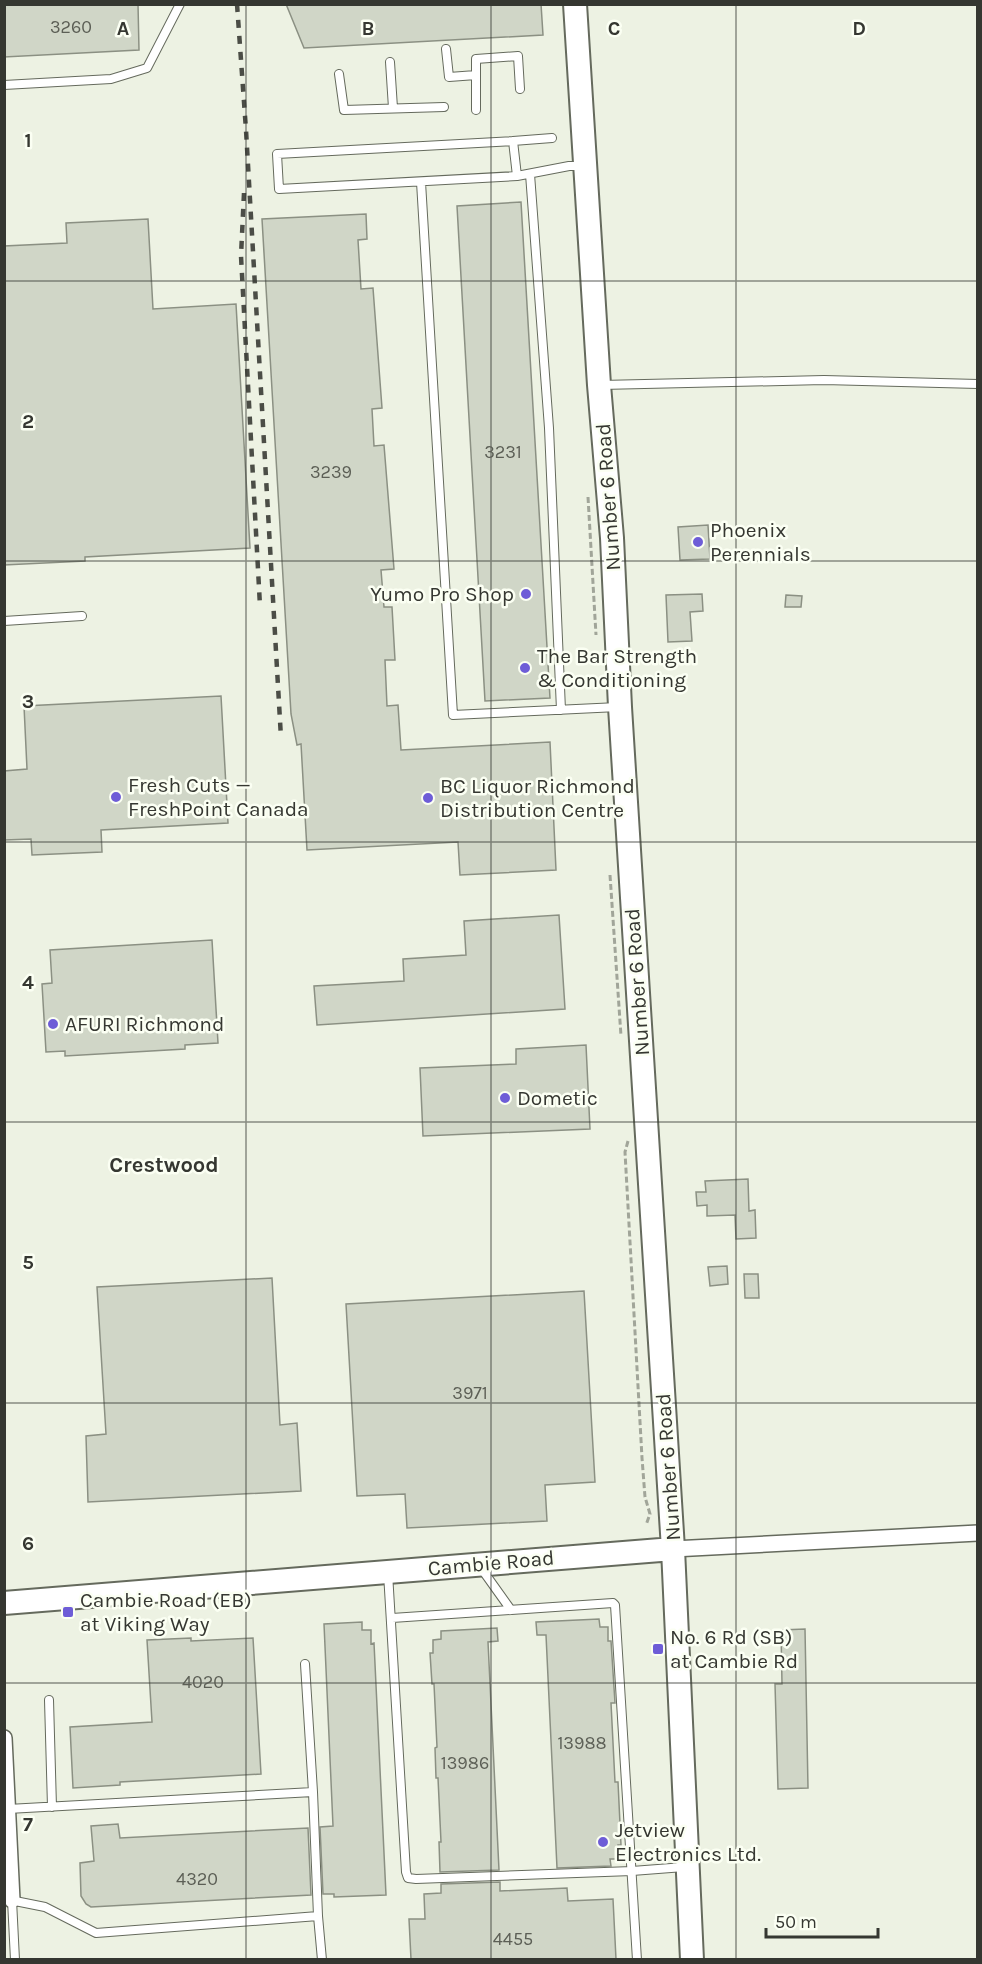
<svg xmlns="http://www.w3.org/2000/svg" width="982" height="1964" font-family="Karla,sans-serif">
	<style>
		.building { fill: #d0d6c7; stroke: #8b9083; stroke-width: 1.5 }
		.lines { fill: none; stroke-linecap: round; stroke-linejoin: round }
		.lane-casing { stroke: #656a5d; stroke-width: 10 }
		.street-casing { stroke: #656a5d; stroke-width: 18 }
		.secondary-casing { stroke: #656a5d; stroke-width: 26 }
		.path { stroke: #a1a599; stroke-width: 3; stroke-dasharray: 6 3; stroke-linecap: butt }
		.lane { stroke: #fff; stroke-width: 8 }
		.street { stroke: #fff; stroke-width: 15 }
		.secondary { stroke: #fff; stroke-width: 22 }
		.rail { stroke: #4b4d46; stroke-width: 4.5; stroke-dasharray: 8 8; stroke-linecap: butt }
		.grid { fill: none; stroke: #353731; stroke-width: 1.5; stroke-opacity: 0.55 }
		.poi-dot { fill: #6e5dd7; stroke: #fbfff3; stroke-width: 2 }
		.labels { text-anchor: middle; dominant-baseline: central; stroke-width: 5; stroke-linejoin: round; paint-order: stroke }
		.number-label { font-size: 18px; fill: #5c5f56 }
		.street-label { font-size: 21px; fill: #353731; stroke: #fbfff3 }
		.poi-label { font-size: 21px; fill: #353731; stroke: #fbfff3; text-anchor: start }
		.neighbourhood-label { font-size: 22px; font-weight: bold; fill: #353731; stroke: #fbfff3 }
		.grid-label { font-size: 20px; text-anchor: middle; font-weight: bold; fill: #353731; stroke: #fbfff3; stroke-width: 5; stroke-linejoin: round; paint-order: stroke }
	</style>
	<rect width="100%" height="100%" fill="#edf2e3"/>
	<path class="building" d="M4,4H138L139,50L4,57Z
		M286,4H541L543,35L304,48Z
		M521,202L550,698L485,701L457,206Z
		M366,214L367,239L358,240L361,289L373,288L382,408L372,409L374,446L384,445L394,569L381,570L384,607H392L395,660H385L387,706L398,705L401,750L550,742L556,870L460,875L458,842L307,850L301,744L297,745L291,714L262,219Z
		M148,219L153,309L236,304L250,548L85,557V561L4,565V246L67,243L66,223Z
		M708,525L710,559L680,560L678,527Z
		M702,594L703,611L690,612L692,641L668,642L666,595Z
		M786,595L802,596L801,607H785Z
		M221,696L228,823L101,830L102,852L32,855L31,839L4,840V771L27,769L24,706Z
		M559,915L565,1009L317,1025L314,986L404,981L403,959L466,955L464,921Z
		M212,940L218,1043L185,1045V1049L65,1056V1051L46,1052L42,984L52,983L50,950Z
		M586,1045L590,1129L423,1136L420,1068L516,1064V1049Z
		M748,1179L749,1211L755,1210L756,1238L736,1239L735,1215L707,1216V1205L697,1206L696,1192H706L705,1181Z
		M727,1266L728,1284L710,1286L708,1267Z
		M744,1274H758L759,1298H745Z
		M272,1278L280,1425L297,1423L301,1491L88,1502L86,1436L106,1434L97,1287Z
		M584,1291L595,1482L545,1485L547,1521L407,1528L405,1494L357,1496L346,1304Z
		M599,1619L600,1627H608V1641H611L615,1703H611L615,1782H618L621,1845H618L619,1859H610L611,1866L557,1868L546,1635H537L536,1622Z
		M362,1622V1630H371V1644L374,1643L386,1895L334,1897V1894H323L320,1827L333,1826L324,1624Z
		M497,1628L498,1641L488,1642L499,1870L440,1872L439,1842H441L438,1778H436L435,1748L437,1747L434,1684H432L430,1653H433V1640L441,1639V1631Z
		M805,1629L808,1788L778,1789L775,1684H782L781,1630Z
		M191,1638V1641L253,1638L261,1774L120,1782V1785L73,1788L70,1727L152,1722L147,1640Z
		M118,1824L120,1838L308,1828L311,1895L91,1907L86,1904L81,1896L80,1863L94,1861L91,1826Z
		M500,1882V1891L567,1888L568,1901L613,1899L616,1959H411L409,1919H425L424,1894L441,1893V1884Z"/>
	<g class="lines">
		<defs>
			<path id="lane" d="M446,49L449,77L476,75
				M390,62L393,108
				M339,74L344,110L444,107
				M4,85L111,79L147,68L180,4
				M476,110V59L518,56L520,89
				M513,141L552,138
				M530,174L549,428L561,710
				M517,176L513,141L277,154L279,189L517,176L569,166H584
				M421,182L453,715L618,707
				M601,385L824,380L978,384
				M4,621L82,616
				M481,1568L511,1610
				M388,1573L406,1872L408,1878L416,1879L632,1871L684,1867
				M392,1618L613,1603L615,1605L637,1960
				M305,1664L313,1792
				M49,1700L52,1807
				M8,1809L313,1792L318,1916L96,1933L45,1907L10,1900
				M12,1900L15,1960
				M318,1916L322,1960"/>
			<path id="street" d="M673,1549L978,1533
				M4,1738L12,1900"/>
			<path id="secondary" d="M575,4L599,385L612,538L620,707L673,1549L692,1960
				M4,1603L673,1549"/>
		</defs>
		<use href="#lane" class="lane-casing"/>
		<use href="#street" class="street-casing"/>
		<use href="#secondary" class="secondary-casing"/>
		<path class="path" d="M588,497L596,635
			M610,875L621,1036
			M628,1141L625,1152L642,1458L645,1497L650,1514L646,1525"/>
		<use href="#lane" class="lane"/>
		<use href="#street" class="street"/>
		<use href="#secondary" class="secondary"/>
		<path class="rail" d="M237,4L246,130L281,738
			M244,193L241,256L260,606"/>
	</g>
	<path class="grid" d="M246,4V1960M491,4V1960M736,4V1960M4,281H978M4,561H978M4,842H978M4,1122H978M4,1403H978M4,1683H978"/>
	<g class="poi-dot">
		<circle cx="698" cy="542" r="6"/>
		<circle cx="526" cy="594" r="6"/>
		<circle cx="525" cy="668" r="6"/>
		<circle cx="116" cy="797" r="6"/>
		<circle cx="428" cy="798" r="6"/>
		<circle cx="53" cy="1024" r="6"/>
		<circle cx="505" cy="1098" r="6"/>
		<rect x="62" y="1606" width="12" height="12" rx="3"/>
		<rect x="652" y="1643" width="12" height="12" rx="3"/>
		<circle cx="603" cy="1842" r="6"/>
	</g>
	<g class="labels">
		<g class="number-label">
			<text x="71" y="27">3260</text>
			<text x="503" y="452">3231</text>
			<text x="331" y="472">3239</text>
			<text x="470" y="1393">3971</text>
			<text x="203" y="1682">4020</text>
			<text x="582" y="1743">13988</text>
			<text x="465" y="1763">13986</text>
			<text x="197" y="1879">4320</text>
			<text x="513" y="1939">4455</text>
		</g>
		<g class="street-label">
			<text transform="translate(608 497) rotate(-94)">Number 6 Road</text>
			<text transform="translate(637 982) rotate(-94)">Number 6 Road</text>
			<text transform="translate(668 1467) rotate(-94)">Number 6 Road</text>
			<text transform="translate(491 1563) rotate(-5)">Cambie Road</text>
		</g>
		<g class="poi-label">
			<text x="710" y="530">Phoenix<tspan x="710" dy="24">Perennials</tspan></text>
			<text x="514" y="594" text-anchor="end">Yumo Pro Shop</text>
			<text x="537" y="656">The Bar Strength<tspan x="537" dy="24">&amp; Conditioning</tspan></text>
			<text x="128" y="785">Fresh Cuts —<tspan x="128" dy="24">FreshPoint Canada</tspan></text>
			<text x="440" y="786">BC Liquor Richmond<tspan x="440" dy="24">Distribution Centre</tspan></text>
			<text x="65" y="1024">AFURI Richmond</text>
			<text x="517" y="1098">Dometic</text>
			<text x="80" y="1600">Cambie Road (EB)<tspan x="80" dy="24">at Viking Way</tspan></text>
			<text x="670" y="1637">No. 6 Rd (SB)<tspan x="670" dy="24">at Cambie Rd</tspan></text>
			<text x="615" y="1830">Jetview<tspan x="615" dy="24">Electronics Ltd.</tspan></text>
		</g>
		<g class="neighbourhood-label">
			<text x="164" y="1165">Crestwood</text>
		</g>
	</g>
	<g class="grid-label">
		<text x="123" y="35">A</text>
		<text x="368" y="35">B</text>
		<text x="614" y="35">C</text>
		<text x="859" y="35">D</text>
		<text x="28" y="147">1</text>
		<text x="28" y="428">2</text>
		<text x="28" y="708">3</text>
		<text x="28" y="989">4</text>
		<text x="28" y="1269">5</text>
		<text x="28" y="1550">6</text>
		<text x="28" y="1831">7</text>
	</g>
	<rect width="982" height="1964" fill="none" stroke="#353731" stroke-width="12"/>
	<path d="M766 1928v9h112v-9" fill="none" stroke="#353731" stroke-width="3"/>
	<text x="775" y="1928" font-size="18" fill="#353731" stroke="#fbfff3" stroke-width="4.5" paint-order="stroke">50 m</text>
</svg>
